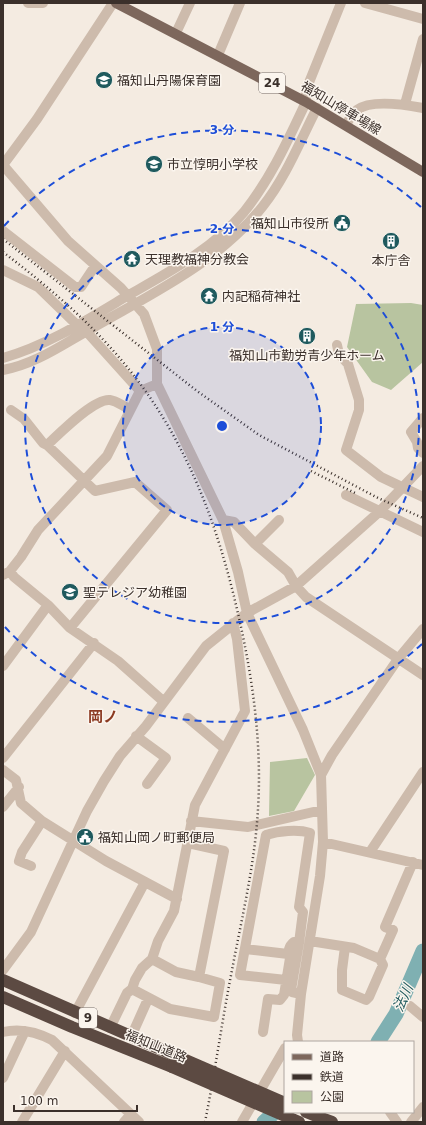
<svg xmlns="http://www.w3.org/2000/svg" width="426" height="1125" font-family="'DejaVu Sans','Noto Sans JP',sans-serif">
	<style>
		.green { fill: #b8c4a0 }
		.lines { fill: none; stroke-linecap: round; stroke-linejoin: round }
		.stream { stroke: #7fb0b2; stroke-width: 2.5 }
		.river { stroke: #7fb0b2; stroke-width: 15 }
		.minor { stroke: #cdbbac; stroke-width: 10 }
		.major { stroke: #7d675c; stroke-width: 10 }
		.highway { stroke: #5c4a42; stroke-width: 12 }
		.rail { stroke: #3b302b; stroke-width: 2.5; stroke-dasharray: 1 3; stroke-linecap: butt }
		.highway-bridge { stroke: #5c4a42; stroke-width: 12 }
		.ring { fill: none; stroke: #1d4ed8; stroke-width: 2; stroke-dasharray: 7 5 }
		.labels { text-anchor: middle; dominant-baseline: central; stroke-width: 3; stroke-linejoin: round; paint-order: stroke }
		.shield { fill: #fbf5ee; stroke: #756b66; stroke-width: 1 }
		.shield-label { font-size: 12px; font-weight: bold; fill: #3b302b }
		.poi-label { font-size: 13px; fill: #3b302b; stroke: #fbf5ee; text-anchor: start }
		.street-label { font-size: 13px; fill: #3b302b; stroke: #fbf5ee }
		.water-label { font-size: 14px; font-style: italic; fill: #1f5a5e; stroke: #fbf5ee }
		.quarter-label { font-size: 15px; font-weight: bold; fill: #8c3b22; stroke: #fbf5ee }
		.centre { fill: #1d4ed8; stroke: #fbf5ee; stroke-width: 2 }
		.ring-label { font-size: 12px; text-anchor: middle; font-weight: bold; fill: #1d4ed8; stroke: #fbf5ee; stroke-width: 3; stroke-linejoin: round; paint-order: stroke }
	</style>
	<rect width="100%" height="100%" fill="#f4ebe1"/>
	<path class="green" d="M411,303L423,305V362L391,390L372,382L347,347L356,304Z
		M307,758L315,775L294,811L269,816L270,762Z"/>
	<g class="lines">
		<path class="stream" d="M383,1036L385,1042"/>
		<path class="river" d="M378,1042L396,1014L423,951
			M264,1122L285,1103"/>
		<path class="minor" d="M28,3H43
			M365,3L423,19
			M176,33L190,3
			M218,55L240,3
			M405,104L423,39
			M346,125C349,120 352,113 357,110C371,99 407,105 423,108
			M3,165L68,241L121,288L144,314L157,349V384L223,520L238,572L247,613L303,730L321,775
			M3,165L37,119L113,3
			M3,231L75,287H81L95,266
			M3,270L38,287L77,325
			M86,331L140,391
			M337,345L339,354L348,364L359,400V410L346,450L381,477L423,497
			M3,358C48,345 87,320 127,296C169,272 213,249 244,212C271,178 288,140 306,102V90L341,3
			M3,370C37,364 66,342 96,326C155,292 220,261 263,206C286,177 300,141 317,108
			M11,410L24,419L43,443L47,445
			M423,418L411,432L417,442L418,448L423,453
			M346,495L423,532
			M223,520L234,522L255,544L288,572L296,586L306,597L423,675
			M255,544L279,520
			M10,571L14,577L48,605L70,628L118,661L163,701
			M3,575L10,571L21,557L38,530L107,456L140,391L157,384
			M70,628L167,510L135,482L95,491L47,445C59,434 94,398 110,400C117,401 124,407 130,409
			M3,666L48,605
			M188,718L225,749
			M136,736L166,758L147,784
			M3,758L94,643
			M3,770L16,780L21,803L42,821L106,861L177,899
			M3,807L19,787
			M191,821L248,827L322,810
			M323,842L423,865
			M370,852L423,772
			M31,866L19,861L22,852L42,821
			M310,941L354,948L380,959L383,965L369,997L366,1000L342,990V970L345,947
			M299,943L291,990L292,992L301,994
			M245,949L288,954
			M152,959L176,972L199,977L224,851L188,843
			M380,959L393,930L385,927L413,862
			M3,970L31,932L87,811L104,781L120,756L146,726L206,646L247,613L296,586L379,512L423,466
			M132,989L170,1009L214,1017L220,983L199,977
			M410,1006L423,1017
			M75,1013L145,882
			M110,1028L127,993L132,989L135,980L142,968L152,959L158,941L174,911L195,805L245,711L237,639L233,623
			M3,1032C20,1028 37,1032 52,1040L139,1122
			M263,1032L268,999L280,1000L284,995L290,958C287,952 289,946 294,942L299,943L303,912L299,907L310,833C298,829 278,831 266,835L240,975L286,980
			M131,1037L148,999
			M298,1042L297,1035L301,994L320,876L323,842L321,775L332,755L398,659L423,629
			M3,1078L25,1031
			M390,1112L397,1122
			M22,1122L65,1051
			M124,1122L131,1114
			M242,1122L285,1048
			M411,1122L423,1107"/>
		<path class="major" d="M116,3L306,102L423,172"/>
		<path class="highway" d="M3,980L174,1055
			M3,997L72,1027L172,1067
			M321,1118L332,1122"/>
		<path class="rail" d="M3,239L197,391L259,435L378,498L423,518
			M3,252C46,285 88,320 123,362C186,437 218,524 239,618C253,680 262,745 258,809C255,863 242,917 232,970C222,1021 215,1072 205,1122
			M311,471L355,493"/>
		<path class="highway-bridge" d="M174,1055L285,1103
			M172,1067L299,1122
			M306,1112L321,1118"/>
	</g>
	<circle cx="222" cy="426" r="99" fill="#1d4ed8" fill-opacity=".12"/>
	<g class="ring">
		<circle cx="222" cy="426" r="99"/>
		<circle cx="222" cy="426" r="197"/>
		<path d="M422 644A296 296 0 0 1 4 626M4 226A296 296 0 0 1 422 208"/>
	</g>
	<defs>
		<symbol id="school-disc" viewBox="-11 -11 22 22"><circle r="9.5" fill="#1f5a5e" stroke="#fbf5ee"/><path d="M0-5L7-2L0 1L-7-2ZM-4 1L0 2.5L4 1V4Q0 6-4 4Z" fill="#fff"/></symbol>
		<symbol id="civic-disc" viewBox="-11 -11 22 22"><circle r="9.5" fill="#1f5a5e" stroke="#fbf5ee"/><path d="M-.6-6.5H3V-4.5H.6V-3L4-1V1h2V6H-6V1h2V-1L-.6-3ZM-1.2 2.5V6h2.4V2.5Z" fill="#fff"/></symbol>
		<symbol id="building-disc" viewBox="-11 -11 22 22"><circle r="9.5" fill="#1f5a5e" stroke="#fbf5ee"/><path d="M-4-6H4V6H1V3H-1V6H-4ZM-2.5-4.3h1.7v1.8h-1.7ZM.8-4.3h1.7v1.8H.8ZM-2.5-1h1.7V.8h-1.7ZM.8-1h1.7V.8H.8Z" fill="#fff"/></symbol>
		<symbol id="temple-disc" viewBox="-11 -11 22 22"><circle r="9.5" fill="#1f5a5e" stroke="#fbf5ee"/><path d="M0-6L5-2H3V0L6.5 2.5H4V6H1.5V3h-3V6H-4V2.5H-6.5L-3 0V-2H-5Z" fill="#fff"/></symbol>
	</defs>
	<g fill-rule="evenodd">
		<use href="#school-disc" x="94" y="70" width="20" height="20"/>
		<use href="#school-disc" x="144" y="154" width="20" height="20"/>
		<use href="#civic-disc" x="332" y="213" width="20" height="20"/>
		<use href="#building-disc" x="381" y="231" width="20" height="20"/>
		<use href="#temple-disc" x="122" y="249" width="20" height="20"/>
		<use href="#temple-disc" x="199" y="286" width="20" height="20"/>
		<use href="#building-disc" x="297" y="326" width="20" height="20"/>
		<use href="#school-disc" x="60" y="582" width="20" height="20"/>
		<use href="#civic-disc" x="75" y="827" width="20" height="20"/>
	</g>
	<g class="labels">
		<g class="shield">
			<rect x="259" y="73" width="26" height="20" rx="3"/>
			<rect x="79" y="1008" width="18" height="20" rx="3"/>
		</g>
		<g class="shield-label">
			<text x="272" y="83">24</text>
			<text x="88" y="1018">9</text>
		</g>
		<g class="poi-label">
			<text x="117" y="80">福知山丹陽保育園</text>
			<text x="167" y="164">市立惇明小学校</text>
			<text x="329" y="223" text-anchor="end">福知山市役所</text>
			<text x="145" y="259">天理教福神分教会</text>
			<text x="391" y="260" text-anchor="middle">本庁舎</text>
			<text x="222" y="296">内記稲荷神社</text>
			<text x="307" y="355" text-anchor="middle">福知山市勤労青少年ホーム</text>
			<text x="83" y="592">聖テレジア幼稚園</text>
			<text x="98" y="837">福知山岡ノ町郵便局</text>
		</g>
		<g class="street-label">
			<text transform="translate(341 108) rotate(31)">福知山停車場線</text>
			<text transform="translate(156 1046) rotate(22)">福知山道路</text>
		</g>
		<g class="water-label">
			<text transform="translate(403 998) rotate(-66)">法川</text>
		</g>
		<g class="quarter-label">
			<text x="103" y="717">岡ノ</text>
		</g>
	</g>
	<circle cx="222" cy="426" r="6" class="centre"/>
	<g class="ring-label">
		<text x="222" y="134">3 分</text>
		<text x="222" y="233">2 分</text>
		<text x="222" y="331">1 分</text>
	</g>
	<rect width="426" height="1125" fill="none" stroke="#3b302b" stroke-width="8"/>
	<rect x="284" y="1041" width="130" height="72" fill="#fbf5ee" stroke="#aea6a0"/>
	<rect x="292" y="1054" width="20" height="6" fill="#7d675c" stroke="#aea6a0"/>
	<text x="320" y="1061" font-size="12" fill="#3b302b">道路</text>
	<rect x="292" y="1074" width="20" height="6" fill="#3b302b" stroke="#aea6a0"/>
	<text x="320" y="1081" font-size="12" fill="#3b302b">鉄道</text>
	<rect x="292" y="1091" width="20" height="12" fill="#b8c4a0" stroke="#aea6a0"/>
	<text x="320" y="1101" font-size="12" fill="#3b302b">公園</text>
	<path d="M14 1105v6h123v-6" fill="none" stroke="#3b302b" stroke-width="2"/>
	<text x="20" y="1105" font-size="12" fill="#3b302b" stroke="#fbf5ee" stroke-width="3" paint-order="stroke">100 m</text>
</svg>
